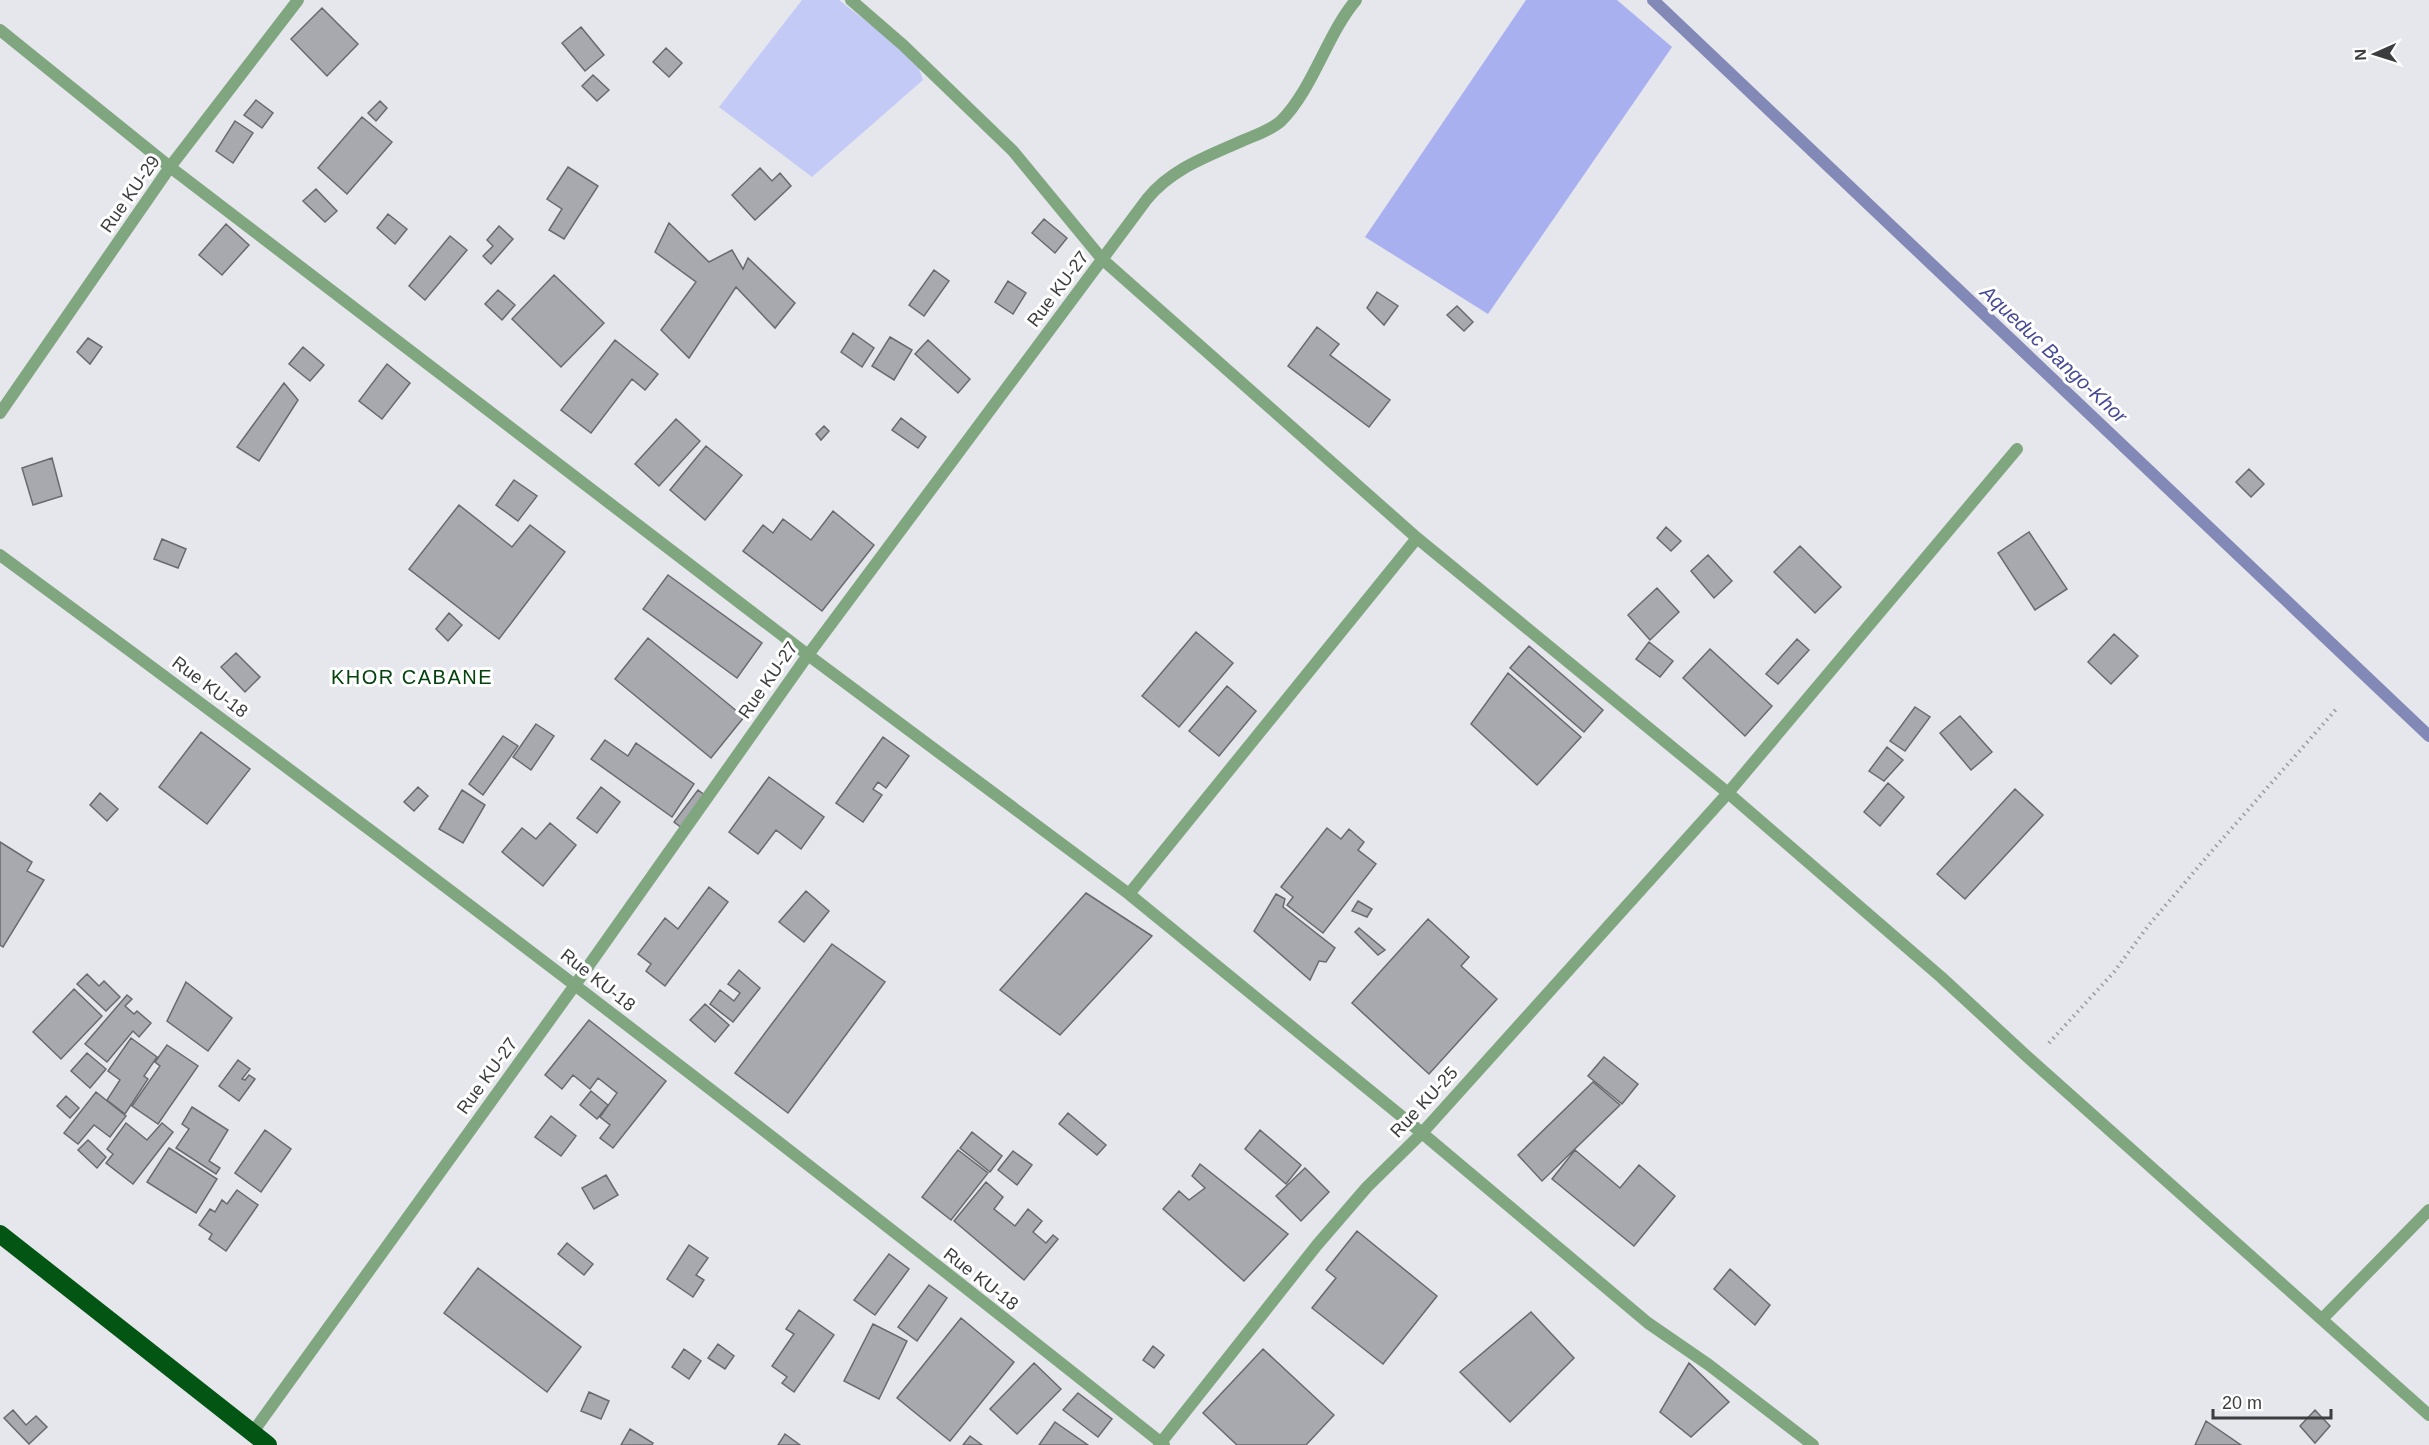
<svg xmlns="http://www.w3.org/2000/svg" width="2429" height="1445" font-family="Arial,sans-serif">
	<style>
		.green { fill: #c4caf6 }
		.forest { fill: #a8b0f0 }
		.lines { fill: none; stroke-linecap: round; stroke-linejoin: round }
		.stream { stroke: #8389b6; stroke-width: 12 }
		.building { fill: #a8a9ae; stroke: #696a6e; stroke-width: 1.5 }
		.path { stroke: #9a9b9f; stroke-width: 4; stroke-dasharray: 1.5 4.5; stroke-linecap: butt }
		.street { stroke: #80a680; stroke-width: 12 }
		.highway { stroke: #025513; stroke-width: 18 }
		.labels { text-anchor: middle; dominant-baseline: central; stroke-width: 6; stroke-linejoin: round; paint-order: stroke }
		.street-label { font-size: 18px; fill: #3c3d3f; stroke: #fff }
		.water-label { font-size: 20px; font-style: italic; fill: #464995; stroke: #fff }
		.neighbourhood-label { font-size: 20px; letter-spacing: 1.5px; fill: #04420f; stroke: #fff }
	</style>
	<rect width="100%" height="100%" fill="#e6e7ec"/>
	<path class="green" d="M802,0H839L916,60L923,80L812,177L719,107Z"/>
	<path class="forest" d="M1526,0H1617L1672,47L1488,314L1365,237Z"/>
	<g class="lines">
		<path class="stream" d="M1653,0L2429,736"/>
	</g>
	<path class="building" d="M322,8L358,44L327,76L291,39Z
		M581,27L604,55L585,71L562,43Z
		M666,48L682,63L669,77L653,62Z
		M593,75L609,90L597,101L582,86Z
		M256,100L273,113L262,128L244,115Z
		M380,101L387,108L376,121L368,113Z
		M362,117L392,142L347,194L318,168Z
		M235,121L253,133L233,163L216,151Z
		M568,167L598,186L564,239L549,230L562,209L547,199Z
		M760,168L772,181L780,173L791,186L755,220L732,195Z
		M316,189L337,211L325,222L303,201Z
		M388,214L407,229L395,244L377,228Z
		M1044,219L1067,238L1055,253L1032,233Z
		M669,223L709,262L732,250L743,269L748,258L795,303L775,328L736,287L689,358L661,330L696,282L655,252Z
		M226,224L249,245L222,275L199,255Z
		M499,226L513,239L491,264L483,256L493,246L487,240Z
		M450,236L467,250L425,300L409,286Z
		M934,270L949,281L924,316L909,305Z
		M554,275L604,323L561,367L512,319Z
		M1008,281L1026,293L1013,314L995,302Z
		M498,290L515,305L502,320L485,304Z
		M1377,292L1398,306L1384,325L1367,308Z
		M1457,306L1473,322L1464,331L1447,315Z
		M1317,327L1339,344L1330,355L1390,400L1369,427L1288,366Z
		M853,333L874,348L862,367L841,352Z
		M890,337L912,350L894,380L872,366Z
		M88,338L102,347L90,364L77,352Z
		M615,340L658,374L645,390L632,379L591,433L561,410Z
		M928,340L970,379L958,393L915,354Z
		M303,347L324,365L310,381L289,364Z
		M387,364L410,383L382,419L359,401Z
		M284,383L298,400L259,461L237,447Z
		M901,418L926,437L918,448L892,430Z
		M676,419L700,441L659,486L635,464Z
		M824,426L829,431L821,440L816,434Z
		M706,446L742,475L705,520L670,490Z
		M52,458L62,496L33,505L22,468Z
		M2249,469L2264,484L2251,497L2236,482Z
		M514,480L537,496L518,521L496,505Z
		M459,505L512,547L530,525L565,552L499,639L409,569Z
		M833,511L874,545L822,611L743,551L763,525L773,533L783,519L811,540Z
		M1666,527L1681,541L1671,551L1657,538Z
		M2029,532L2067,589L2035,610L1998,553Z
		M162,539L186,549L178,568L154,559Z
		M1800,546L1841,587L1815,613L1774,572Z
		M1708,555L1732,581L1714,598L1691,571Z
		M668,575L762,643L737,678L643,609Z
		M1657,588L1679,612L1650,640L1628,615Z
		M449,613L462,625L448,641L436,629Z
		M1196,632L1233,663L1179,727L1142,696Z
		M2114,634L2138,656L2111,684L2088,662Z
		M648,638L744,717L711,758L615,679Z
		M1797,639L1809,650L1778,684L1766,674Z
		M1649,642L1673,661L1660,677L1636,659Z
		M1529,646L1603,710L1584,732L1510,668Z
		M1710,649L1772,706L1745,736L1683,678Z
		M236,653L260,677L245,692L221,667Z
		M1508,673L1581,737L1537,785L1471,724Z
		M1227,686L1256,711L1219,756L1189,731Z
		M1915,707L1930,717L1905,751L1890,741Z
		M1960,716L1992,752L1971,770L1940,733Z
		M536,724L554,736L531,770L513,757Z
		M201,732L250,769L207,824L159,787Z
		M503,736L518,746L483,795L469,784Z
		M883,737L909,756L886,788L878,782L873,789L882,795L863,822L836,803Z
		M605,740L628,756L636,743L694,784L672,817L591,759Z
		M1887,747L1903,760L1884,781L1869,771Z
		M769,777L824,817L801,849L776,830L758,854L729,832Z
		M1888,783L1904,797L1880,826L1864,812Z
		M418,787L428,796L414,811L404,802Z
		M601,787L620,802L597,833L577,818Z
		M2015,789L2043,815L1965,899L1937,874Z
		M462,790L485,805L463,843L439,829Z
		M698,790L706,796L682,828L674,822Z
		M100,793L118,809L107,821L90,805Z
		M550,823L576,845L543,886L502,852L522,828L536,839Z
		M1327,828L1341,839L1349,829L1364,842L1358,850L1376,864L1323,933L1287,905L1293,897L1281,887Z
		M0,842L32,862L27,871L44,880L3,947L0,945Z
		M709,887L728,902L665,986L646,971L651,964L638,954L665,918L678,929Z
		M806,891L829,911L804,942L779,922Z
		M1086,893L1152,936L1060,1035L1000,990Z
		M1276,894L1285,899L1283,907L1335,948L1326,962L1319,961L1310,980L1254,931Z
		M1358,901L1372,909L1367,917L1352,911Z
		M1428,919L1469,957L1461,966L1497,999L1429,1074L1352,1003Z
		M1359,928L1385,950L1378,955L1355,932Z
		M832,944L885,982L788,1113L735,1073Z
		M739,970L760,988L733,1022L710,1004L720,990L734,1001L740,993L728,984Z
		M87,974L99,986L104,981L120,997L106,1011L77,984Z
		M186,982L232,1018L208,1051L167,1021Z
		M74,989L102,1016L61,1059L33,1032Z
		M127,995L132,999L125,1006L134,1014L137,1011L151,1023L139,1037L133,1031L107,1062L85,1044Z
		M705,1004L729,1025L715,1042L690,1020Z
		M589,1020L666,1081L613,1148L600,1138L610,1125L600,1117L617,1093L598,1078L590,1089L573,1075L562,1089L545,1075Z
		M131,1038L157,1057L144,1076L148,1079L125,1114L107,1100L120,1080L108,1071Z
		M167,1045L198,1066L158,1124L132,1106L160,1066L155,1062Z
		M87,1053L106,1069L90,1088L71,1071Z
		M1604,1057L1638,1084L1622,1104L1588,1076Z
		M238,1060L250,1069L242,1079L245,1080L249,1075L255,1079L239,1101L219,1086Z
		M1593,1082L1620,1105L1542,1181L1518,1155Z
		M591,1091L608,1105L597,1119L580,1105Z
		M96,1092L126,1116L110,1137L94,1125L78,1144L64,1133Z
		M66,1096L79,1108L70,1118L57,1106Z
		M192,1107L228,1130L209,1161L220,1168L216,1174L176,1148L189,1129L182,1124Z
		M1068,1113L1106,1145L1097,1155L1059,1124Z
		M551,1116L576,1136L561,1156L535,1137Z
		M126,1123L147,1140L162,1123L173,1132L133,1184L106,1163L113,1154L107,1149Z
		M265,1130L291,1149L261,1192L235,1173Z
		M1260,1130L1301,1165L1286,1184L1245,1149Z
		M972,1132L1002,1156L990,1172L960,1148Z
		M88,1140L106,1157L97,1168L78,1150Z
		M169,1148L217,1179L196,1213L147,1182Z
		M958,1150L988,1173L951,1220L922,1197Z
		M1575,1150L1620,1188L1639,1165L1675,1196L1634,1246L1552,1179Z
		M1013,1151L1032,1165L1017,1185L998,1170Z
		M1200,1164L1288,1234L1244,1281L1163,1209L1179,1191L1189,1200L1205,1188L1192,1176Z
		M1305,1168L1329,1192L1301,1221L1276,1196Z
		M606,1175L618,1195L594,1209L582,1188Z
		M986,1182L1003,1197L994,1209L1015,1226L1028,1209L1042,1221L1033,1232L1046,1243L1053,1235L1058,1239L1024,1280L954,1221Z
		M237,1190L258,1205L226,1251L209,1239L212,1234L199,1225L210,1209L215,1212L222,1200L227,1204Z
		M1357,1231L1437,1296L1383,1364L1312,1308L1336,1278L1326,1270Z
		M567,1243L593,1264L584,1275L558,1254Z
		M689,1245L708,1258L696,1275L704,1280L693,1297L667,1279Z
		M889,1254L909,1269L875,1315L854,1300Z
		M478,1268L581,1347L547,1392L444,1313Z
		M1730,1269L1770,1305L1755,1325L1714,1289Z
		M929,1285L947,1298L917,1341L898,1327Z
		M799,1310L834,1335L794,1392L782,1383L787,1377L772,1366L794,1334L786,1329Z
		M1531,1312L1574,1358L1510,1422L1460,1372Z
		M961,1318L1014,1362L950,1441L897,1398Z
		M873,1324L907,1341L879,1399L844,1381Z
		M718,1344L734,1356L725,1369L708,1358Z
		M1153,1346L1164,1355L1154,1368L1143,1360Z
		M684,1349L701,1361L689,1379L672,1367Z
		M1263,1349L1334,1415L1306,1445H1237L1203,1413Z
		M1034,1363L1061,1389L1017,1434L990,1409Z
		M1689,1363L1729,1402L1691,1437L1660,1412Z
		M589,1392L609,1401L601,1419L581,1411Z
		M1078,1393L1112,1419L1098,1437L1063,1410Z
		M13,1410L26,1425L36,1416L47,1427L29,1444L4,1418Z
		M2315,1410L2330,1426L2315,1443L2300,1426Z
		M2206,1421L2241,1445H2195Z
		M1055,1422L1088,1445H1039Z
		M630,1429L653,1443L652,1445H621Z
		M785,1434L800,1445H778Z
		M970,1436L982,1445H963Z"/>
	<g class="lines">
		<path class="path" d="M2049,1043L2114,972L2148,926L2211,852L2338,707"/>
		<path class="street" d="M851,0L903,45L1013,151L1102,259L1417,538L1728,793L1941,977L2032,1061L2429,1415
			M0,30L170,167L808,655L1129,894L1422,1133L1648,1323L1709,1365L1813,1445
			M0,413L170,167L298,0
			M0,555C394,844 783,1141 1164,1445
			M1129,894L1417,538
			M2323,1318L2429,1210
			M253,1432L575,985L808,655L1147,199C1172,168 1209,156 1244,140C1256,135 1271,130 1281,121C1313,89 1327,34 1356,0
			M1159,1445L1317,1245L1367,1187L1422,1133L1728,793L2017,449"/>
		<path class="highway" d="M0,1234L268,1445"/>
	</g>
	<g class="labels">
		<g class="street-label">
			<text transform="translate(130 194) rotate(-55)">Rue KU-29</text>
			<text transform="translate(1058 289) rotate(-53)">Rue KU-27</text>
			<text transform="translate(768 680) rotate(-55)">Rue KU-27</text>
			<text transform="translate(210 687) rotate(37)">Rue KU-18</text>
			<text transform="translate(598 980) rotate(38)">Rue KU-18</text>
			<text transform="translate(487 1076) rotate(-54)">Rue KU-27</text>
			<text transform="translate(1424 1102) rotate(-47)">Rue KU-25</text>
			<text transform="translate(981 1279) rotate(38)">Rue KU-18</text>
		</g>
		<g class="water-label">
			<text transform="translate(2054 354) rotate(43)">Aqueduc Bango-Khor</text>
		</g>
		<g class="neighbourhood-label">
			<text x="412" y="677">KHOR CABANE</text>
		</g>
	</g>
	<g transform="translate(2375 54) rotate(267)" stroke="#ffffff" stroke-width="4.5" paint-order="stroke">
	<path d="M0-4.5L10 22L0 15L-10 22Z" fill="#3c3d3f"/>
	<text y="-9" font-size="16" font-weight="bold" text-anchor="middle" fill="#3c3d3f">N</text>
	</g>
	<path d="M2213 1409v9h118v-9" fill="none" stroke="#3c3d3f" stroke-width="3"/>
	<text x="2222" y="1409" font-size="18" fill="#3c3d3f" stroke="#ffffff" stroke-width="4.5" paint-order="stroke">20 m</text>
</svg>
